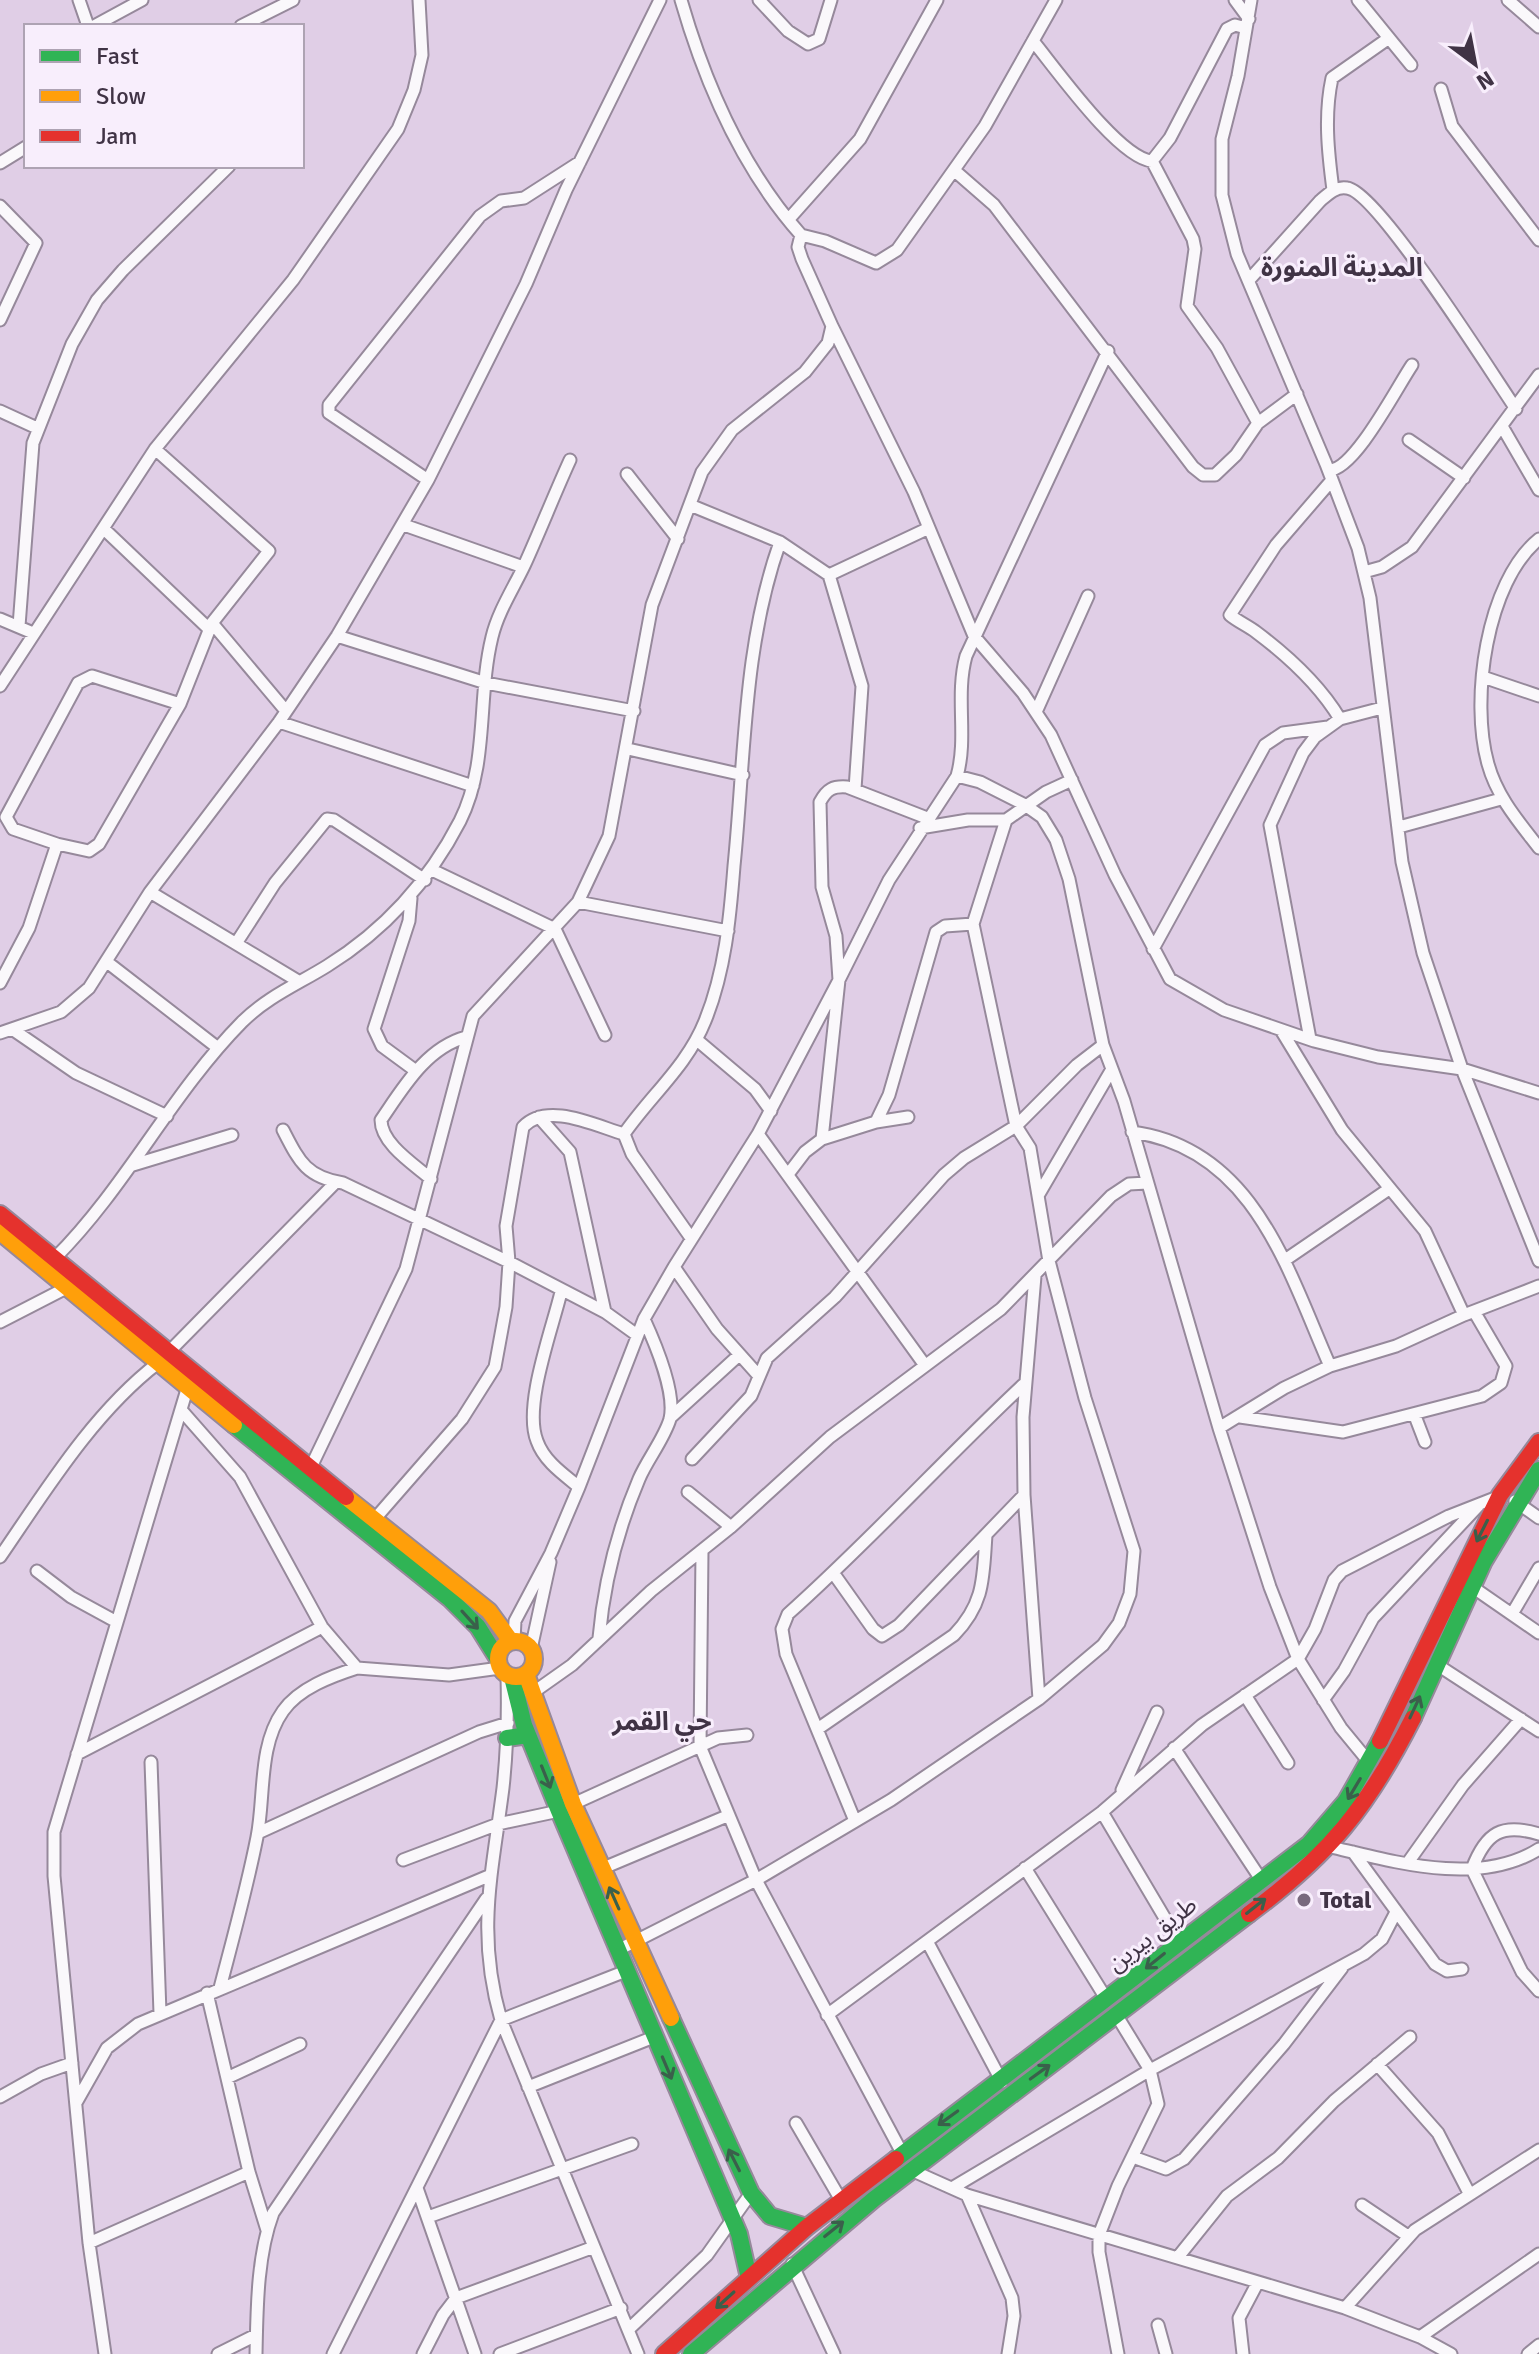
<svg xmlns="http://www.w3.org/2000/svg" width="1539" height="2354" font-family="Signika,'Noto Sans Arabic',sans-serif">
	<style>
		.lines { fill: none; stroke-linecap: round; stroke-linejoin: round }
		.street-casing { stroke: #96899b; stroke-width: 15 }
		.fast-casing { stroke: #96899b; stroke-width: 20 }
		.slow-casing { stroke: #96899b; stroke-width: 20 }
		.jam-casing { stroke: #96899b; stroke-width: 20 }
		.street { stroke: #faf8fb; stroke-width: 11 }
		.fast { stroke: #30b455; stroke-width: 16 }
		.slow { stroke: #ff9f0a; stroke-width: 16 }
		.jam { stroke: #e5322d; stroke-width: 16 }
		.oneway { stroke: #3a604b }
		.poi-dot { fill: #78697d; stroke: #f8eefc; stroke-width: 3 }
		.labels { text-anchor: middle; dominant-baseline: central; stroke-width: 6; stroke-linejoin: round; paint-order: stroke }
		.poi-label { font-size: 24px; font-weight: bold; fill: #403345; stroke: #f8eefc; text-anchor: start }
		.street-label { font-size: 24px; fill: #403345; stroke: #f8eefc }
		.neighbourhood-label { font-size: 26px; font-weight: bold; fill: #403345; stroke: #f8eefc }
	</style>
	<rect width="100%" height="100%" fill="#e0cee6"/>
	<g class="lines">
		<defs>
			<path id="street" d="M79,0L88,26
				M759,0L788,31L808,44L819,39L831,0
				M1235,0L1249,19
				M1251,0L1238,76L1222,139V195L1237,254L1326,464L1358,548L1370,598L1402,862L1423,953L1462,1069L1539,1261
				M1358,0L1411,65
				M1508,0L1539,27
				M94,26L142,0
				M241,26L293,0
				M1033,41C1056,69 1119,158 1152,161L1170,138L1227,29L1235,25L1246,28
				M1441,89L1452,126L1539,240
				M1152,161L1193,239L1195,249L1187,306L1217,348L1258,423L1297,394
				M0,163L26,147
				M955,171L994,205L1193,467L1203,475H1215L1236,455L1258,423
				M1333,190C1328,152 1324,115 1332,78L1389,38
				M0,206L36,243L0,320
				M788,220L860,139L937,0
				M801,235L825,241L876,263L897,250L985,126L1056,0
				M1249,280L1320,201C1328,194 1336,186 1347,188C1378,192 1492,374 1516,409
				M832,326L914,492L974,636L1023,693L1051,735L1115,875L1170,979L1224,1010L1314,1041L1378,1057L1462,1069L1539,1093
				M0,411L37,428
				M1503,428L1539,490
				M1409,440L1464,478
				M1329,470C1354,471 1397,387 1412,365
				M627,474L678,539
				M428,480L329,413V405L480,216L501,201L524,198L580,162
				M1332,480L1276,545L1230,615C1237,621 1248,626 1256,632C1288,656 1319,684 1340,719L1382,708
				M690,505L780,542
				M404,525L523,567
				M104,529L209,629
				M1539,539C1486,582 1470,701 1488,764C1497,797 1519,822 1539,848
				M1364,572L1382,567L1412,547L1539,375
				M829,575L862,686L855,789
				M0,619L33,633
				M212,623L286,711
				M19,626L33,443L72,344L97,300L123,270L229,166
				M337,636L486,683L634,711
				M1483,677L1539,696
				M0,686L155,449L293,280L398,129L414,90L422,55L419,0
				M1036,712L1088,596
				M279,722L473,786
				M628,749L743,775
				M957,776C968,737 955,696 966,656L1108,351
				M1006,820L973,924L1016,1126
				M1399,827L1501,799
				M920,828L968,820H1006L1046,792L1072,780
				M57,844L13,829L6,817L78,683L92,676L180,704
				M432,870L555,929L605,1035
				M150,892L298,981
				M411,898L409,921L374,1029L382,1046L416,1071
				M578,902L728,931
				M973,924L945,926L936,932L889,1095L876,1122L822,1139L839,980L889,880L957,776L980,782L1025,805L1042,817L1056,840L1069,879L1103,1045L1124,1101L1219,1428L1270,1587L1298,1659L1341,1728L1369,1762
				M237,942L275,883L327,819L334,820L425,880
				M1153,949L1265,745L1283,733L1328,727
				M107,962L218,1048
				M0,983L29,928L57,844L89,851L99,844L180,704L212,623L269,551L155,449
				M12,1029L76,1073L167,1116
				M1281,1030L1342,1130L1425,1231L1464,1315L1539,1286
				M0,1033L61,1012L89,988L150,892L279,722L337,636L428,480L526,284L566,190L660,0
				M1310,1039L1270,825L1303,753L1315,737L1340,719
				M697,1040L755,1089L771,1111
				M539,1117L570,1152L605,1312
				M876,1122L908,1117
				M1016,1126L1077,1065L1103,1045
				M283,1130C299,1161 306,1177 343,1183L509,1262L605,1312L637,1335
				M1132,1132C1254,1148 1288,1271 1330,1366
				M758,1134L924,1364
				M133,1165L232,1135
				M789,1173L805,1152L822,1139
				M431,1179C415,1165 381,1144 381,1120C403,1088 426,1048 466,1037
				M1039,1194L1112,1069
				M691,1238L632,1154L624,1134C651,1095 687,1066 705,1021C725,972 730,918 734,866C745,757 743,646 780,542L829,575L929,528
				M55,1258C126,1187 171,1094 242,1022C267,997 298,984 327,966C385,930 429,881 460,821C489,763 477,698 492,637C498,612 513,589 524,566C540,531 554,495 570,460
				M1285,1260L1389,1189
				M1035,1276L1023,1417L1024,1495L1039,1699
				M561,1292C552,1330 523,1406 537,1441C544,1461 563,1474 579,1487
				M0,1322L68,1287
				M759,1376L717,1329L674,1267L758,1134L839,980L836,936L822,887L820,802C827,789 833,786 847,787L927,818
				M182,1411L240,1477L322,1627L357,1668L449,1675L500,1668
				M1415,1416L1425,1442
				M1240,1417L1343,1432L1482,1396L1501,1383L1506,1366L1475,1313
				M670,1418L738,1356
				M1219,1428L1284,1388L1330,1366L1396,1346L1464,1315
				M310,1469L406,1269L473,1016L578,902L609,836L652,605L702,472L732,430L805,372L828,343L832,326L802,259L798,247L801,235C743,170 705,83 681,0
				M688,1492L731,1527
				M1515,1501L1539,1518
				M373,1521L462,1419L495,1367L506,1307L509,1262L506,1226L523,1127C547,1101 596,1126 624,1134
				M702,1551L700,1746L756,1880L902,2153
				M0,1557C46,1490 93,1413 158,1363L336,1182
				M37,1571L71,1597L115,1621
				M834,1574L873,1629L882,1636L899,1625L1024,1495
				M1471,1586L1539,1633
				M1512,1614L1539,1568
				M599,1638C604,1582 617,1531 639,1479C647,1460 664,1439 670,1419C676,1393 655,1343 644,1319
				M514,1640L515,1621L551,1553L579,1487L644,1319L674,1267
				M531,1649L550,1562
				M1436,1664L1539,1731
				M507,1677C508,1714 507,1751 503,1788C492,1875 476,1933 501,2020L638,2354
				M531,1694L572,1665L651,1591L731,1527L830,1437L1001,1309L1111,1196L1129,1184L1147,1183
				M1245,1695L1288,1763
				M1323,1700L1344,1671L1373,1618L1479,1505
				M819,1728L954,1635C985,1603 983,1577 986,1535
				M1174,1748L1262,1881
				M77,1754L322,1627
				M151,1762L160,2013
				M1122,1790L1157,1712
				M573,1804L718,1738L747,1735
				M1102,1812L1179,1942
				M855,1821L786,1654L782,1629L788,1614C870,1541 943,1460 1023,1385
				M258,1833L479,1732L508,1723
				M1539,1834C1502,1823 1486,1832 1472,1869L1522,1972L1539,1991
				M1331,1847C1395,1862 1479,1887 1539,1849
				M1353,1852L1435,1964L1447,1971L1462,1969
				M403,1860L498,1824L559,1811
				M1409,1861L1463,1785L1521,1719
				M1025,1868L1107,2000
				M601,1869L727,1816
				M927,1941L1002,2082
				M618,1950L756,1880L891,1800L1039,1699L1103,1645L1119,1623L1130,1594L1134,1551L1085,1398L1049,1261L1030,1148L1016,1126L964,1158L944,1175L835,1297L767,1358L751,1396L692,1459
				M220,1988C233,1938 247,1888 257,1837C265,1797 258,1746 283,1711C299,1688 332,1676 357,1668
				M207,1993L249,2172L267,2230
				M827,2015L1102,1812L1202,1725L1298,1659L1315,1629L1334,1580L1342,1571L1449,1516L1500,1496
				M1117,2016L1150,2070L1158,2104L1118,2186L1099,2235V2252L1118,2354
				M1377,2064L1438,2133L1469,2193
				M229,2077L300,2044
				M528,2087L654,2037
				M0,2097L41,2074L72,2063
				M77,2101L107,2048L138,2024L491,1875
				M796,2123L842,2202
				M1133,2157L1166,2169L1184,2159L1284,2044L1342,1968
				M911,2170L967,2195L1345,2308L1420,2337L1451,2354
				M417,2188L475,2354
				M952,2188L1150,2070L1364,1954L1382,1939L1395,1914
				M967,2195L1012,2298L1014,2316L1008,2354
				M1362,2205L1408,2236
				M428,2217L632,2144
				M89,2243L249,2172
				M1178,2257L1227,2196L1278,2158L1334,2101L1410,2037
				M792,2264L834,2354
				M1345,2308L1415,2230L1539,2150
				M1158,2325L1166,2354
				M630,2328L707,2255L751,2193
				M1420,2337L1539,2254
				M105,2354L89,2243L54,1876V1832L188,1386
				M218,2354L256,2335
				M256,2354C257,2308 257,2256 273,2213L486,1899
				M333,2354L501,2020L626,1971
				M423,2354L443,2315L456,2298L594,2247
				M500,2354L621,2308
				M1243,2354L1239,2318L1258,2282
				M1528,2354L1539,2345"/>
			<path id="fast" d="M234,1425L450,1599L478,1627L498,1659
				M512,1677L524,1725L559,1811L739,2234L749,2278
				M1413,1718L1484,1561L1539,1470
				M507,1738L528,1735
				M671,2018L751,2193L770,2216L807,2227
				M896,2159L1309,1844L1346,1801L1380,1741
				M691,2354L874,2199L1249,1914"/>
			<path id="slow" d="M0,1232L234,1425
				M346,1497L489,1611L510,1640
				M498 1659a18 18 0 1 1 36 0a18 18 0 1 1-36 0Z
				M526,1674L573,1804L671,2018"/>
			<path id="jam" d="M0,1214L346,1497
				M1380,1741L1500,1495L1539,1442
				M1249,1914C1329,1855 1368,1807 1413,1718
				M664,2354L807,2227L896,2159"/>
		</defs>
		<use href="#street" class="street-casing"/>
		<use href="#fast" class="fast-casing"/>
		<use href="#slow" class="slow-casing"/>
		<use href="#jam" class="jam-casing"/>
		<use href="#street" class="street"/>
		<use href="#fast" class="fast"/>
		<use href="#slow" class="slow"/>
		<use href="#jam" class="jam"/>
	</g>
	<defs><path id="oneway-shaft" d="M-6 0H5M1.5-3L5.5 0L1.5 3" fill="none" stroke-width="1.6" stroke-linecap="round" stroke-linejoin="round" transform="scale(2)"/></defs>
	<g class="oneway">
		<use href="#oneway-shaft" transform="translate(1482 1531) rotate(117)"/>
		<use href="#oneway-shaft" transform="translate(470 1620) rotate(48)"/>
		<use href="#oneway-shaft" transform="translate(1415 1707) rotate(-65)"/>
		<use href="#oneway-shaft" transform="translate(546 1777) rotate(68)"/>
		<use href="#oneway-shaft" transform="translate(1354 1789) rotate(121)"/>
		<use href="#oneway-shaft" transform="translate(614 1898) rotate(-114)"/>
		<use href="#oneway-shaft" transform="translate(1256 1906) rotate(-38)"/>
		<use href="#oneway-shaft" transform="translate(1155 1961) rotate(141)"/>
		<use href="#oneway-shaft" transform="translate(667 2068) rotate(67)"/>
		<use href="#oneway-shaft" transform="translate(1040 2072) rotate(-36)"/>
		<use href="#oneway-shaft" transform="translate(948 2118) rotate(144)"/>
		<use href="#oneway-shaft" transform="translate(734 2160) rotate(-117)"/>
		<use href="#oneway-shaft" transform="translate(834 2229) rotate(-39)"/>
		<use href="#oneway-shaft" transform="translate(725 2300) rotate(138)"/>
	</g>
	<circle class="poi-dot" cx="1304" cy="1900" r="8"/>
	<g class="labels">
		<g class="poi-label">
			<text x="1320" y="1900">Total</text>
		</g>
		<g class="street-label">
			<text transform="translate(1152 1934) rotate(-38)">طريق بيرين</text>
		</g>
		<g class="neighbourhood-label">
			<text x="1342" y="268">المدينة المنورة</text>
			<text x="662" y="1722">حي القمر</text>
		</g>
	</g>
	<rect x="24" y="24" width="280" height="144" fill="#f8eefc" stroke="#aea3b3" stroke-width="2"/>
	<rect x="40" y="50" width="40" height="12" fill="#30b455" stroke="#aea3b3" stroke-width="2"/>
	<text x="96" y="64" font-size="24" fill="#403345">Fast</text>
	<rect x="40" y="90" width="40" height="12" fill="#ff9f0a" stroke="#aea3b3" stroke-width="2"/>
	<text x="96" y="104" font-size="24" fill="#403345">Slow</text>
	<rect x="40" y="130" width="40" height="12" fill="#e5322d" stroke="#aea3b3" stroke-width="2"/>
	<text x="96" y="144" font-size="24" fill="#403345">Jam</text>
	<g transform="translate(1475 64) rotate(148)" stroke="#f8eefc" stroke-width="6" paint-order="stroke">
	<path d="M0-6L14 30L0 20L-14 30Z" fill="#403345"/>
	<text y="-12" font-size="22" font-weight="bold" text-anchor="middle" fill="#403345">N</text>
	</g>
</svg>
